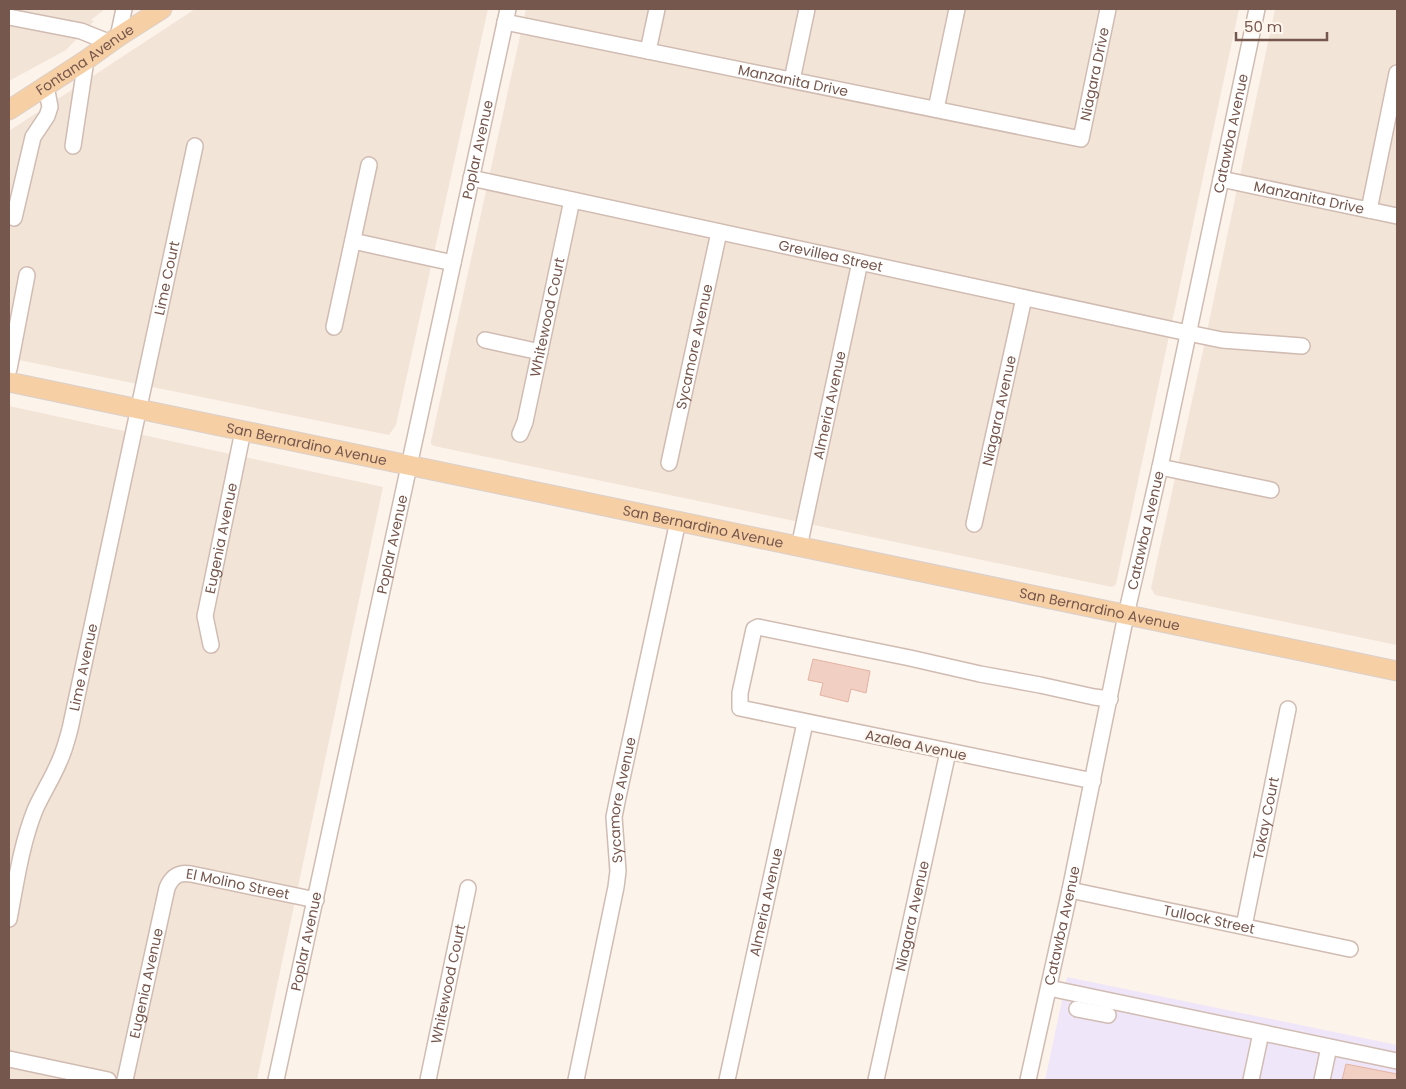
<svg xmlns="http://www.w3.org/2000/svg" width="1406" height="1089" font-family="Poppins,sans-serif">
	<style>
		.residential { fill: #f3e4d8 }
		.education { fill: #f0e6f9 }
		.building { fill: #f1cfc2; stroke: #e3b3a3 }
		.lines { fill: none; stroke-linecap: round; stroke-linejoin: round }
		.minor-casing { stroke: #d0bcb2; stroke-width: 18 }
		.major-casing { stroke: #d9d0cd; stroke-width: 21 }
		.minor { stroke: #fff; stroke-width: 15 }
		.major { stroke: #f7cfa5; stroke-width: 19 }
		.labels { text-anchor: middle; dominant-baseline: central; stroke-width: 5; stroke-linejoin: round; paint-order: stroke }
		.street-label { font-size: 14px; fill: #76574d; stroke: #fef7f0 }
	</style>
	<rect width="100%" height="100%" fill="#fcf3ea"/>
	<path class="residential" d="M9,9H105L91,20L94,21L66,50L9,81Z
		M195,9H488L396,425L389,435L9,358V131Z
		M526,9H1239L1116,584L1114,586L1112,587L434,446L431,444V441Z
		M1275,9H1397V645L1155,595L1151,588L1202,355Z
		M9,406L383,487L257,1080H9Z"/>
	<path class="education" d="M1067,977L1397,1045V1080H1045Z"/>
	<path class="building" d="M813,659L870,671L866,693L851,689L848,702L820,695L823,683L808,680Z
		M1346,1064L1397,1074V1080H1342Z"/>
	<g class="lines">
		<defs>
			<g id="minor">
				<path d="M9,17L81,31L111,43"/>
				<path id="s1" d="M505,22L1081,139L1108,9"/>
				<path d="M118,37L124,9"/>
				<path d="M648,51L657,9"/>
				<path d="M792,80L807,9"/>
				<path d="M936,109L957,9"/>
				<path d="M73,146L86,60"/>
				<path id="s2" d="M471,178L1188,333L1222,340L1302,346"/>
				<path id="s3" d="M1221,179L1397,216"/>
				<path d="M1369,210L1397,73"/>
				<path d="M14,218L33,137L47,116L50,107L46,86"/>
				<path d="M353,241L453,263"/>
				<path d="M334,327L369,165"/>
				<path d="M485,340L540,352"/>
				<path d="M9,369L27,275"/>
				<path id="s4" d="M520,434L525,422L572,200"/>
				<path id="s5" d="M669,463L719,232"/>
				<path d="M1160,467L1271,490"/>
				<path id="s6" d="M974,524L1024,298"/>
				<path id="s7" d="M799,547L860,262"/>
				<path id="s8" d="M211,645L205,616L243,431"/>
				<path d="M1093,781L740,708V693L754,629L758,627L910,658L980,674L1040,685L1094,697L1110,699"/>
				<path id="s9" d="M1070,890L1350,949"/>
				<path id="s10" d="M9,919C16,883 21,845 35,810C42,794 52,779 59,762C64,752 67,740 70,729L195,146"/>
				<path id="s11" d="M1244,926L1288,709"/>
				<path d="M1049,988L1397,1061"/>
				<path d="M1077,1009L1108,1015"/>
				<path d="M9,1059L108,1080"/>
				<path id="s12" d="M125,1080L167,888C172,876 179,872 191,874L316,900"/>
				<path id="s13" d="M276,1080L508,9"/>
				<path id="s14" d="M428,1080L468,888"/>
				<path id="s15" d="M576,1080L616,887L618,871L614,817L618,797L678,521"/>
				<path id="s16" d="M727,1080L805,723"/>
				<path id="s17" d="M876,1080L948,752"/>
				<path id="s18" d="M1028,1080L1070,890L1126,615L1160,467L1257,9"/>
				<path d="M1251,1080L1261,1033"/>
				<path d="M1322,1080L1329,1047"/>
			</g>
			<g id="major">
				<path id="s19" d="M9,110L86,60L118,37L162,9"/>
				<path id="s20" d="M9,382L1397,671"/>
			</g>
		</defs>
		<use href="#minor" class="minor-casing"/>
		<use href="#major" class="major-casing"/>
		<use href="#minor" class="minor"/>
		<use href="#major" class="major"/>
	</g>
	<g class="labels">
		<g class="street-label">
			<text stroke="none"><textPath href="#s19" startOffset="91">Fontana Avenue</textPath></text>
			<text stroke="none"><textPath href="#s1" startOffset="654">Niagara Drive</textPath></text>
			<text stroke="none"><textPath href="#s1" startOffset="294">Manzanita Drive</textPath></text>
			<text stroke="none"><textPath href="#s18" startOffset="968">Catawba Avenue</textPath></text>
			<text stroke="none"><textPath href="#s13" startOffset="952">Poplar Avenue</textPath></text>
			<text stroke="none"><textPath href="#s3" startOffset="90">Manzanita Drive</textPath></text>
			<text stroke="none"><textPath href="#s2" startOffset="368">Grevillea Street</textPath></text>
			<text stroke="none"><textPath href="#s10" startOffset="662">Lime Court</textPath></text>
			<text stroke="none"><textPath href="#s4" startOffset="120">Whitewood Court</textPath></text>
			<text stroke="none"><textPath href="#s5" startOffset="119">Sycamore Avenue</textPath></text>
			<text stroke="none"><textPath href="#s7" startOffset="145">Almeria Avenue</textPath></text>
			<text stroke="none"><textPath href="#s6" startOffset="116">Niagara Avenue</textPath></text>
			<text stroke="none"><textPath href="#s20" startOffset="304">San Bernardino Avenue</textPath></text>
			<text stroke="none"><textPath href="#s20" startOffset="709">San Bernardino Avenue</textPath></text>
			<text stroke="none"><textPath href="#s18" startOffset="562">Catawba Avenue</textPath></text>
			<text stroke="none"><textPath href="#s8" startOffset="109">Eugenia Avenue</textPath></text>
			<text stroke="none"><textPath href="#s13" startOffset="548">Poplar Avenue</textPath></text>
			<text stroke="none"><textPath href="#s20" startOffset="1114">San Bernardino Avenue</textPath></text>
			<text stroke="none"><textPath href="#s10" startOffset="264">Lime Avenue</textPath></text>
			<text transform="translate(916 745) rotate(12)">Azalea Avenue</text>
			<text stroke="none"><textPath href="#s15" startOffset="285">Sycamore Avenue</textPath></text>
			<text stroke="none"><textPath href="#s11" startOffset="110">Tokay Court</textPath></text>
			<text stroke="none"><textPath href="#s12" startOffset="275">El Molino Street</textPath></text>
			<text stroke="none"><textPath href="#s16" startOffset="182">Almeria Avenue</textPath></text>
			<text stroke="none"><textPath href="#s17" startOffset="168">Niagara Avenue</textPath></text>
			<text stroke="none"><textPath href="#s9" startOffset="142">Tullock Street</textPath></text>
			<text stroke="none"><textPath href="#s18" startOffset="158">Catawba Avenue</textPath></text>
			<text stroke="none"><textPath href="#s13" startOffset="142">Poplar Avenue</textPath></text>
			<text stroke="none"><textPath href="#s12" startOffset="99">Eugenia Avenue</textPath></text>
			<text stroke="none"><textPath href="#s14" startOffset="98">Whitewood Court</textPath></text>
		</g>
	</g>
	<rect width="1406" height="1089" fill="none" stroke="#76574d" stroke-width="20"/>
	<path d="M1236 32v8h91v-8" fill="none" stroke="#76574d" stroke-width="2.5"/>
	<text x="1244" y="32" font-size="15" fill="#76574d" stroke="#fef7f0" stroke-width="4" paint-order="stroke">50 m</text>
</svg>
